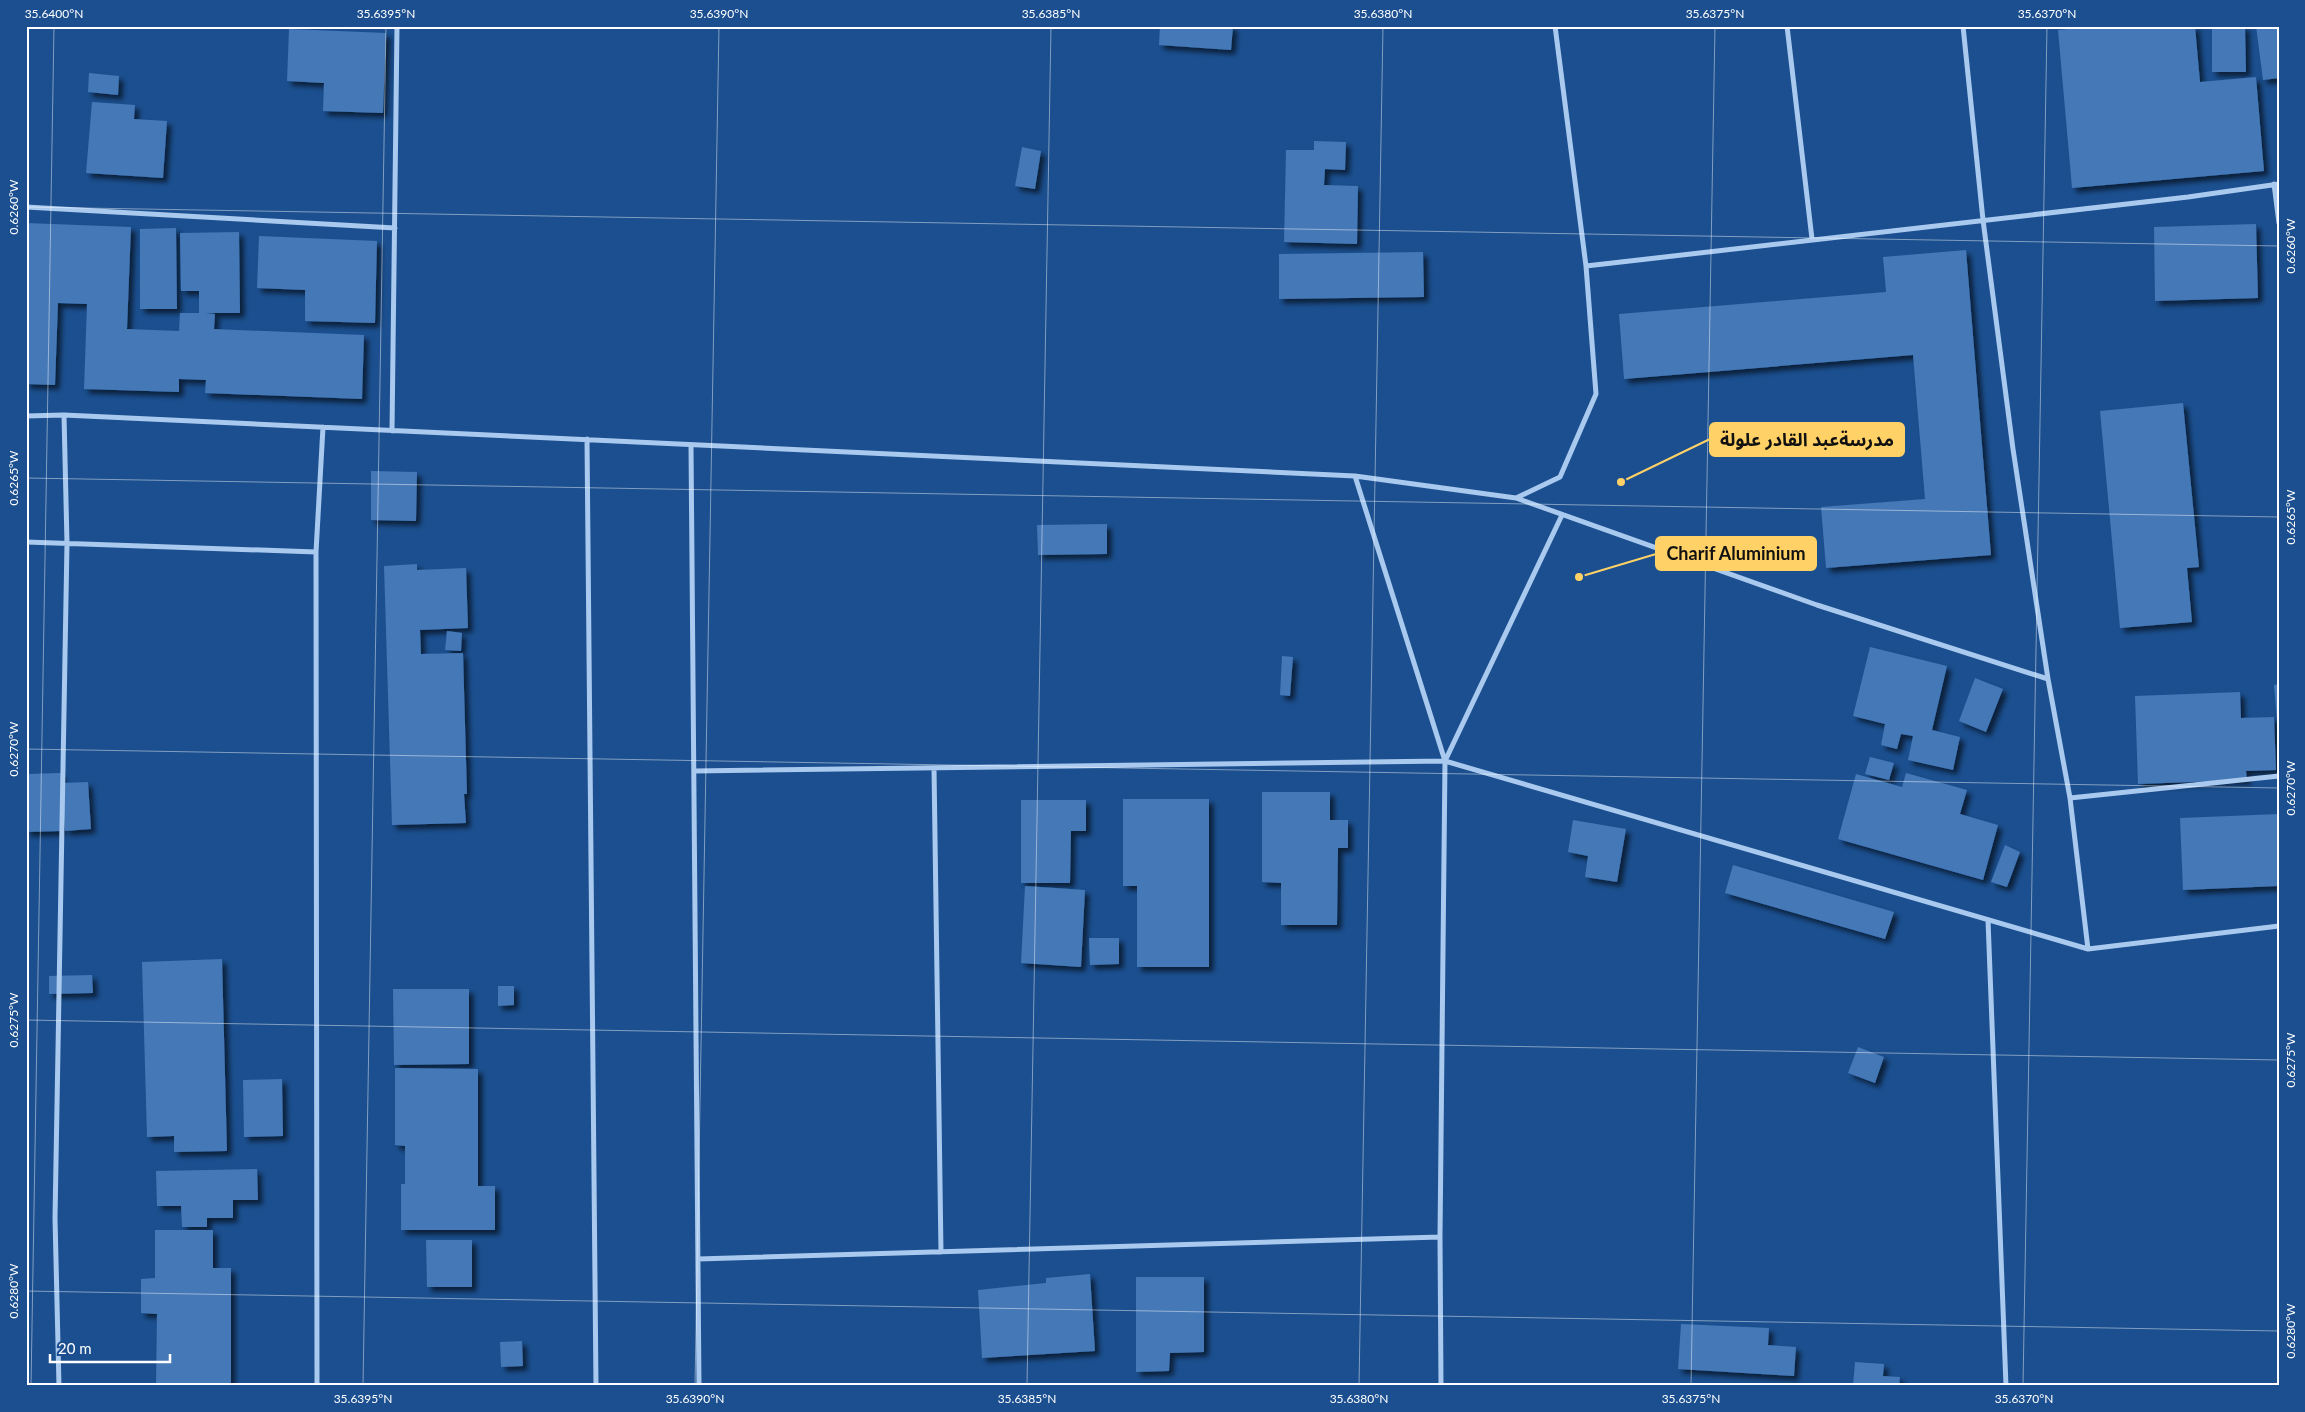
<svg xmlns="http://www.w3.org/2000/svg" width="2305" height="1412" font-family="Lato,'Noto Sans Arabic',sans-serif">
	<style>
		.building { fill: #4478b7; filter: url(#shadow) }
		.lines { fill: none; stroke-linecap: round; stroke-linejoin: round }
		.minor { stroke: #a9c9ee; stroke-width: 5 }
		.ticks { fill: none; stroke: #fff; stroke-width: 1; stroke-opacity: 0.45 }
		.leader { fill: none; stroke: #ffd166; stroke-width: 2 }
		.callout-dot { fill: #ffd166; stroke: #1b4f8f; stroke-width: 2 }
		.callout { fill: #ffd166; stroke: #ffd166; stroke-width: 2 }
		.callout-label { font-size: 18px; text-anchor: middle; font-weight: bold; fill: #111 }
		.neatline { fill: none; stroke: #fff; stroke-width: 2 }
		.ticks-label { font-size: 12px; text-anchor: middle; fill: #fff }
	</style>
	<defs>
		<filter id="shadow"><feDropShadow dx="4.5" dy="4.5" stdDeviation="2.5" flood-color="#0009"/></filter>
	</defs>
	<rect width="100%" height="100%" fill="#1b4f8f"/>
	<path class="building" d="M1160,26H1233L1231,50L1159,45Z
		M2097,26H2195L2200,82L2256,77L2264,171L2072,188L2058,30Z
		M2212,26H2245L2246,72H2212Z
		M2256,26H2279V78L2263,80Z
		M289,29L386,33L383,113L323,111L324,83L287,81Z
		M89,73L119,76L118,95L88,92Z
		M92,102L135,105L134,119L167,121L163,178L86,173Z
		M1314,141L1346,142L1345,170L1325,169L1324,185L1358,186L1357,244L1284,242L1286,150H1314Z
		M1022,147L1041,151L1035,189L1015,186Z
		M26,223L131,227L127,329L179,331L180,313H199V291H181L180,233L239,232L240,313H205L215,314L214,329L364,335L362,399L205,393L206,380L179,379V392L84,389L87,304L58,303L55,385L26,384Z
		M2256,224L2258,298L2155,301L2154,227Z
		M176,228L177,309H140V229Z
		M259,236L377,241L375,323L305,321V290L257,288Z
		M1966,250L1991,555L1826,568L1821,507L1925,499L1913,355L1624,379L1619,314L1886,292L1883,257Z
		M1423,252L1424,297L1279,299V254Z
		M2183,403L2199,567L2187,568L2192,622L2120,628L2100,411Z
		M371,471L417,472L416,521L371,520Z
		M1107,524V554L1038,555L1037,525Z
		M417,564V570L466,568L468,628L420,630L421,654L463,653L467,794H464L466,823L392,825L384,566Z
		M447,631L462,633L461,651L445,650Z
		M1870,647L1947,666L1932,730L1960,737L1953,770L1908,760L1913,736L1901,734L1897,749L1881,745L1885,724L1853,716Z
		M1282,656L1293,657L1290,696L1280,695Z
		M1975,678L2003,689L1986,732L1959,721Z
		M2279,684V720L2277,721L2274,685Z
		M2240,692L2241,718L2274,717L2276,770L2246,771L2247,780L2138,784L2135,696Z
		M1870,757L1894,763L1889,780L1865,774Z
		M61,773V831L26,832V774Z
		M1906,773L1967,790L1960,814L1998,825L1983,880L1838,839L1856,774L1902,787Z
		M88,782L91,829L65,831L62,783Z
		M1262,792H1330V820H1348V848H1338L1337,925H1281V883L1262,882Z
		M1123,799H1209V967H1137V886H1123Z
		M1021,800H1086V831H1071L1070,883H1021Z
		M2279,814V886L2183,890L2180,818Z
		M1573,820L1626,829L1617,882L1585,877L1588,856L1568,852Z
		M2005,845L2020,852L2007,887L1991,882Z
		M1733,865L1894,912L1885,939L1725,893Z
		M1025,886L1085,890L1081,967L1021,963Z
		M1089,938H1119V964L1090,965Z
		M222,959L227,1151L174,1152V1136L147,1137L142,962Z
		M92,975L93,993L49,994V976Z
		M498,986H514V1005L498,1006Z
		M393,989H469V1064L394,1065Z
		M1858,1047L1884,1057L1875,1083L1848,1073Z
		M395,1068L478,1069V1186H495V1230H401V1184H405V1146L395,1145Z
		M282,1079L283,1136L244,1137L243,1080Z
		M257,1169L258,1200H233V1218H207V1227H182L181,1206H157L156,1171Z
		M155,1230H213V1268H231V1386H156L157,1314L141,1313V1279L155,1278Z
		M426,1240H472V1287H427Z
		M1090,1274L1095,1351L982,1358L978,1290L1046,1283V1278Z
		M1136,1277H1204V1352L1170,1353L1169,1371L1136,1372Z
		M1681,1324L1769,1328L1768,1345L1796,1347L1794,1376L1678,1369Z
		M522,1341L523,1366L501,1367L500,1342Z
		M1855,1362L1884,1364L1883,1376L1900,1377L1899,1386H1853Z"/>
	<g class="lines">
		<path class="minor" d="M1555,26L1586,266
			M1787,26L1812,239
			M1963,26L1983,220L2013,449L2048,679L2070,798L2088,949L2279,926
			M2274,184L2279,223
			M26,207L395,228
			M26,416L64,415L1355,476L1516,498L1560,477L1596,394L1586,266L2188,197L2279,184
			M392,431L397,26
			M587,439L596,1386
			M691,445L699,1386
			M1355,476L1445,761L1562,515
			M1516,498L1817,605L2048,679
			M26,542L316,552
			M934,768L941,1252
			M694,771L1445,761L2088,949
			M2070,798L2279,776
			M1988,920L2006,1386
			M698,1259L1440,1237
			M59,1386L55,1218L67,543L64,415
			M317,1386L316,552L323,427
			M1441,1386L1440,1237L1445,761"/>
	</g>
	<path class="ticks" d="M26,207L2279,246M26,478L2279,517M26,749L2279,788M26,1020L2279,1060M26,1291L2279,1331M31,1386L54,26M363,1386L386,26M695,1386L719,26M1027,1386L1051,26M1359,1386L1383,26M1691,1386L1715,26M2023,1386L2047,26"/>
	<path class="leader" d="M1621 482L1710 439M1579 577L1656 554"/>
	<g class="callout-dot">
		<circle cx="1621" cy="482" r="5"/>
		<circle cx="1579" cy="577" r="5"/>
	</g>
	<g class="callout">
		<rect x="1710" y="423" width="194" height="33" rx="5"/>
		<rect x="1656" y="537" width="160" height="33" rx="5"/>
	</g>
	<g class="callout-label">
		<text x="1807" y="446">مدرسةعبد القادر علولة</text>
		<text x="1736" y="560">Charif Aluminium</text>
	</g>
	<rect width="2305" height="1412" fill="none" stroke="#1b4f8f" stroke-width="55"/>
	<path d="M50 1354v8h120v-8" fill="none" stroke="#ffffff" stroke-width="2.5"/>
	<text x="58" y="1354" font-size="15" fill="#ffffff" stroke="#1b4f8f" stroke-width="4" paint-order="stroke">20 m</text>
	<rect x="28" y="28" width="2250" height="1356" class="neatline"/>
	<g class="ticks-label">
		<text x="54" y="18">35.6400°N</text>
		<text x="386" y="18">35.6395°N</text>
		<text x="719" y="18">35.6390°N</text>
		<text x="1051" y="18">35.6385°N</text>
		<text x="1383" y="18">35.6380°N</text>
		<text x="1715" y="18">35.6375°N</text>
		<text x="2047" y="18">35.6370°N</text>
		<text transform="translate(14 207) rotate(-90)" y="4">0.6260°W</text>
		<text transform="translate(2291 246) rotate(-90)" y="4">0.6260°W</text>
		<text transform="translate(14 478) rotate(-90)" y="4">0.6265°W</text>
		<text transform="translate(2291 517) rotate(-90)" y="4">0.6265°W</text>
		<text transform="translate(14 749) rotate(-90)" y="4">0.6270°W</text>
		<text transform="translate(2291 788) rotate(-90)" y="4">0.6270°W</text>
		<text transform="translate(14 1020) rotate(-90)" y="4">0.6275°W</text>
		<text transform="translate(2291 1060) rotate(-90)" y="4">0.6275°W</text>
		<text transform="translate(14 1291) rotate(-90)" y="4">0.6280°W</text>
		<text transform="translate(2291 1331) rotate(-90)" y="4">0.6280°W</text>
		<text x="363" y="1403">35.6395°N</text>
		<text x="695" y="1403">35.6390°N</text>
		<text x="1027" y="1403">35.6385°N</text>
		<text x="1359" y="1403">35.6380°N</text>
		<text x="1691" y="1403">35.6375°N</text>
		<text x="2024" y="1403">35.6370°N</text>
	</g>
</svg>
